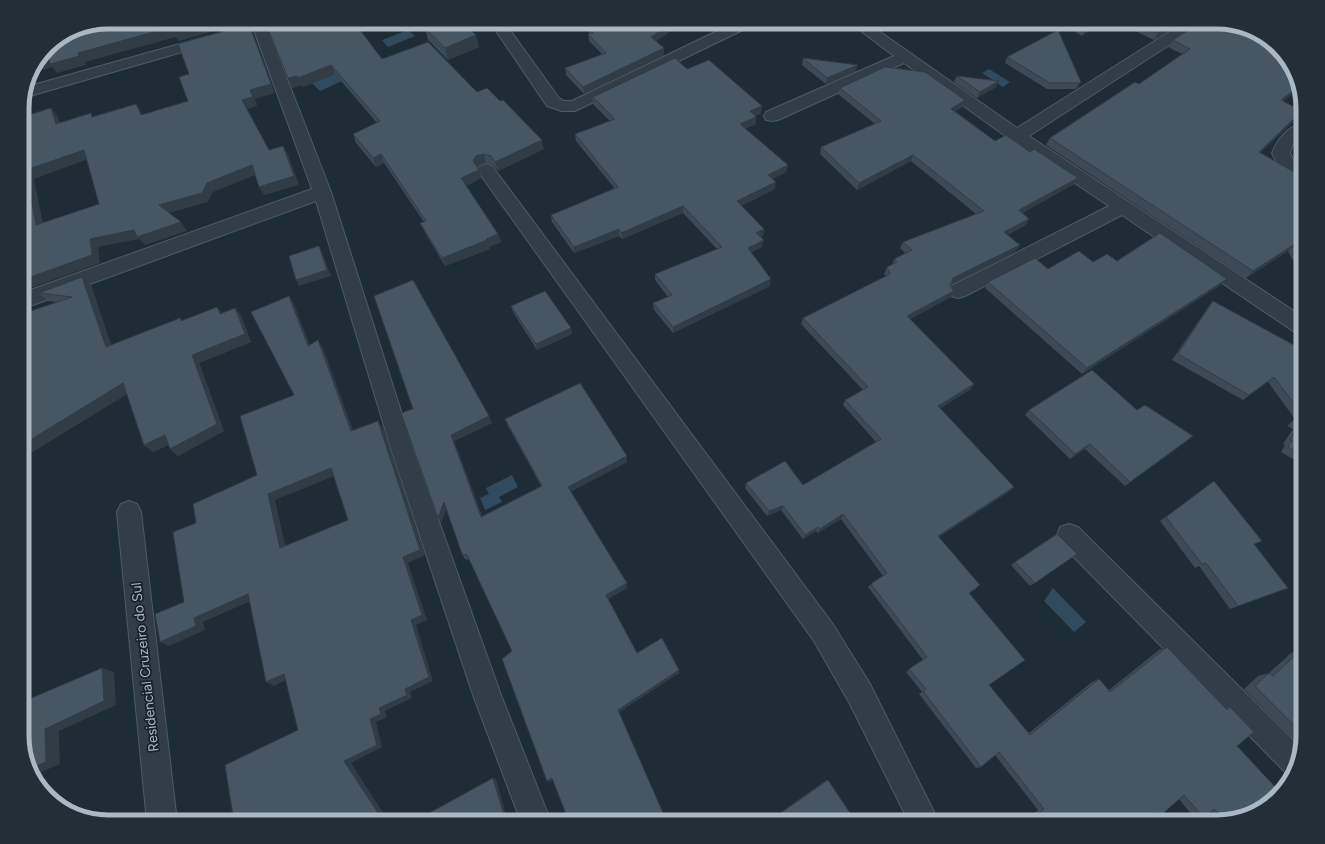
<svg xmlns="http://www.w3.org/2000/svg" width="1325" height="844" font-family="Figtree,sans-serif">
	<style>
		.water { fill: #304a5e }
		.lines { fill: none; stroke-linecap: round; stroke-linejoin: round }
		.minor-casing { stroke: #4f5b65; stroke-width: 2 }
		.minor { fill: #323d47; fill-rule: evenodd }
		.wall { fill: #3c4a55 }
		.shaded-wall { fill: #313c45 }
		.building { fill: #465663; stroke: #313c45; fill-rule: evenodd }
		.labels { text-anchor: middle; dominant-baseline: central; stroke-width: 3.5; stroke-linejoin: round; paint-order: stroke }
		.near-street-label { font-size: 14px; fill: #abb8c4; stroke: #18222b }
		.rim { fill: none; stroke: #abb8c4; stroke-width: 5 }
	</style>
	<rect width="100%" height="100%" fill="#1e2c36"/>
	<path class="water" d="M408,30L415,36L388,47L382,40Z
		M989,69L1010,82L1003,87L982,73Z
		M335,74L342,81L320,91L312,83Z
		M512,475L518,487L499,497L502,502L485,510L480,498L489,494L486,488Z
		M1053,588L1086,622L1074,632L1044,601Z"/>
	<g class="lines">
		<defs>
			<path id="minor" d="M251,22H265L331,192L414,452L501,695L551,822H521L473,695L392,452L316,201L22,309V293L312,189Z
				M490,22H504L559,98L564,101H572L736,22H755L753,25L575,111H562L547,106Z
				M849,22H866L1017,128L1185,22H1202L1200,25L1029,136L1303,317V335L1296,333L1122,215L965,296L958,298L951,296L948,291L951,286L1109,206L1011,140L904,63L778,120L772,121L766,120L764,116L766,112L894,56Z
				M208,36L213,37L215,40L213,43L23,98L26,87Z
				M1303,123V136L1293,144L1290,153L1293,159L1303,169V183C1288,179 1278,167 1272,153C1278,138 1287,127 1303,123Z
				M486,164L492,166L832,623L870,684L939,822H909L850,704L814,641L480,174L477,170L480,166Z
				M129,501L137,504L141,512L177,822H147L117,512L121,504Z
				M1069,524L1078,527L1300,747L1291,775L1285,772L1060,543L1057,535L1060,527Z"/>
		</defs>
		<use href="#minor" class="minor-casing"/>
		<use href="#minor" class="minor"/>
	</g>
	<path class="wall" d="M265,22L382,59L477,92L544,149L498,171L493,165L486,163L479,165L477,167L481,178L466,186L498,234L501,242L489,247L490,249L445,266L424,231L420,223L424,222L384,163L376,167L356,143L353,134L377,123L335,74L303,87L301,85L292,88L288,78Z
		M581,22H684L656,41L664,55L584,94L566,75L565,68L602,54L589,41L588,34H590Z
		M902,22H914L907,25Z
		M938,22H972L953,31Z
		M1059,22H1110L1099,30L1093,27L1082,36Z
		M1117,22H1182L1154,40Z
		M425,28L476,35L479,47L448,60L428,40Z
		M1173,40L1298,90L1283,101L1296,119L1260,153L1303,177V280L1288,251L1246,278L1046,145L1050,138L1139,84L1182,54L1168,47Z
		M1007,57L1081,82L1077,88L1075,89H1047L1005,63Z
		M803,58L856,71L826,84L802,65Z
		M687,69L761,113L755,116L756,124L745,128L788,165L786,172L772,179L775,189L741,206L764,229L763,236L760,237L762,247L751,252L770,286L673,333L654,310L653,303L668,297L655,280V274L717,249L683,213L622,239L619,236L574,253L552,222L551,215L615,189L576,141L575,134L610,121L593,104V97Z
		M957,76L996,87L977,98L954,82Z
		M840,88L965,100L962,107L955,111L995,141L1074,184L1022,213L1026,225L1007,235L1016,251L950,285V286L954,291L951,297L910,319L971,389L940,408L1014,487L1010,491L939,537L976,589L970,593L989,685L1029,733L1092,682L1099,679L1109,690L1159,650L1167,647L1226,708L1230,707L1237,746L1260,811L1217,822L1209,813L1204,818L1195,819L1179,799L1161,815L1154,816L1146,822H1024L1038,810L995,755L981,767L976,768L919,694L922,692L906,672L923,660L868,587L871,584L883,576L841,519L818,533L816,531L803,539L781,510L767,516L745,488L746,483L803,485L876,442L843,405L845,400L863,390L801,324L803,318L886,276L884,274L887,267L892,265L894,259L905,253L900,248L903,242L976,214L911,161L857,190L820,154L821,147L875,124L838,94Z
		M1117,261L1222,284L1082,374L985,288L988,282L1048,269L1093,262Z
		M82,277L91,285L111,345L180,318L182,320L222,313L235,308L241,316L251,342L199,363L224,431L178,456L170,449L168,445L153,452L144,445L127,394L24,457L57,302L48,301L39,293Z
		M1213,301L1303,365V465L1281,452L1285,445L1283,444L1293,429L1287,426L1295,419L1268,382L1243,400L1172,360L1208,307Z
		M511,306L571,328L572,334L537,350L513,312Z
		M413,409L489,416L492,423L454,441L482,516L541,486L508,426L505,419L627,462L570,492L627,588L608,599L637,653L679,673L619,712L553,780L549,782L547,781L512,651L469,560L465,559L462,554L446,509L441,523Z
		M1029,410H1137L1187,441L1125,486L1085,449L1070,459L1025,415Z
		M1214,481L1254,545L1280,591L1230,609L1199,566L1195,568L1160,521Z
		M1077,554L1030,586L1011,565L1015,562Z
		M1302,649L1303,650V737L1300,745L1244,689L1258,676L1269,673L1291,653Z
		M828,780L856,822H767L825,781Z"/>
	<path class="shaded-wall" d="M209,22H246L179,41L176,37L85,62L86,65L57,73L52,67L29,74L39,60L48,57L78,53L172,27Z
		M674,22H684L651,44V37Z
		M908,22H914L907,25Z
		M960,22H972L953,31L956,24Z
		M1095,22H1096L1093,27L1082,36L1086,29Z
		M1104,22H1110L1099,30L1103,23Z
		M1175,22H1182L1154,40L1158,33Z
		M249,24L253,33L275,93L255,99L257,106L247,109L242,100L250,90Z
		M476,35L479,47L448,60L445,48Z
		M664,48V55L584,94L583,87Z
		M331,65L335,74L303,87L298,78Z
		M858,65L856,71L826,84L827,78Z
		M297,76L301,85L292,88L288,78Z
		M999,81L996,87L977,98L980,92Z
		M1081,82L1077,88L1075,89L1079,83Z
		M1298,87V90L1275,107L1281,100Z
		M965,100L962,107L948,115L951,109Z
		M136,104L142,113L147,124L141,115Z
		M762,106L761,113L749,118L750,111Z
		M51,108L58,117L63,133L56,124Z
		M1302,111L1296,119L1253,159L1259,152Z
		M756,117V124L740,131V124Z
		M542,140L544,149L498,171L495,162Z
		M283,146L288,155L299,185L264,195L259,187Z
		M84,150L91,158L34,179L45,233L36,225L26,170Z
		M381,154L384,163L376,167L373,158Z
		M484,154L486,163L479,165L476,170L473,161L476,156Z
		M913,155L911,161L857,190L859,183Z
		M252,165L258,174L213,192L208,202L165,214L159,205L207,183Z
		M788,165L786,172L767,182L768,175Z
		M479,170L481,178L463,187L461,178Z
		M1078,178L1074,184L1016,217L1019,210Z
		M776,182L775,189L736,208L737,201Z
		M683,206V213L622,239L621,233Z
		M1029,219L1026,225L1000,238L1004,232Z
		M181,222L187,231L145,245L139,239L98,247L100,263L22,291V280L90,239L134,230Z
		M619,229V236L574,253V247Z
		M764,229L763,236L755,239L756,233Z
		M498,234L501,242L489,247L490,249L445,266L442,258Z
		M764,240L762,247L747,255L748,248Z
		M1295,244L1288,251L1246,278L1253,271Z
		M1020,245L1016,251L950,285L953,278Z
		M319,246L322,252L331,276L299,286L296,280Z
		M82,277L91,285L114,355L106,347Z
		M771,279L770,286L673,333V327Z
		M1227,279L1222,284L1082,374L1087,368Z
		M954,291L951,297L904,322L907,316Z
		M289,296L294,304L313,353L308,346Z
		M217,307L224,315L220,314Z
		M235,308L241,316L251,342L199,363L224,431L178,456L170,449L192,355Z
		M571,328L572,334L537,350L536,344Z
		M318,340L323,348L356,438L351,431Z
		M123,383L132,391L24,457L22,456V445Z
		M974,384L971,389L935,412L938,406Z
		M489,416L492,423L454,441L484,522L481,517L451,435Z
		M378,421L383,428L425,555L408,563L427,620L416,625L433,681L410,692L412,698L385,711L387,717L376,722L382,747L351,763L389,822H384L344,761L370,719L379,708L405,689L411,620L403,557Z
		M165,435L173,442L153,452L144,445Z
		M1090,444L1085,449L1070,459L1075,454Z
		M627,456V462L569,492L568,487Z
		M331,468L337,475L275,500L287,553L280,548L268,494Z
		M1014,487L1010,491L934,540L938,536Z
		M444,502L447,507L441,523L438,518Z
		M783,506L781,510L767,516L769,511Z
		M843,514L841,519L818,533L820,529Z
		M818,527L816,531L803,539L805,535Z
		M627,583V588L607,599L606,595Z
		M248,594L255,599L203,622L205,630L169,646L160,642L194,618Z
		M102,668L114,672L116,705L59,731L60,764L32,776L30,769L45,729Z
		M679,670V673L619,712L618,710Z
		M284,674L292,677L274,686L266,682Z
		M493,778L496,779L508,822H506Z
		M552,778L554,779L549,782L547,781Z"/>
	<path class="building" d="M108,22H209L174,32L172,27L78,53L79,56L50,64L48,57L39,60L47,47L75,28Z
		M265,22H354L382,59L428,42L477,92L487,88L500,101L503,100L542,140L495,162L491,156L484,154L476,156L473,161L479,170L461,178L498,234L486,239L487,240L442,258L420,223L426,221L381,154L373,158L353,134L380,121L331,65L298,78L297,76L288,78Z
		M438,22H462L476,35L445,48L425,28Z
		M586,22H674L651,37L664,48L583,87L565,68L606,53L588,34L593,33Z
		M952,22H960L956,24Z
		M1075,22H1095L1086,29Z
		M1136,22H1175L1158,33Z
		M1201,22H1217L1256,34L1267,38L1292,65L1298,87L1281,100L1302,111L1259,152L1303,177V260L1295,244L1253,271L1050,138L1135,82L1139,84L1190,49L1173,40Z
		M249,24L271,84L250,90L253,97L242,100L269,150L283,146L294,176L259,187L252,165L207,183L202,193L159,205L181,222L137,237L134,230L90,239L92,255L22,280V117L51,108L56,124L91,113L92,117L136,104L141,115L188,101L179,77L189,74L178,44ZM84,150L99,204L36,225L26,170Z
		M1058,30L1081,82L1079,83H1050L1007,57Z
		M675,58L687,69L709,60L762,106L750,111L756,117L740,124L788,165L768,175L776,182L737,201L764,229L756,233L764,240L748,248L771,279L673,327L653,303L672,295L655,274L722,247L683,206L621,233L619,229L574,247L551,215L618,187L575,134L615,119L593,97Z
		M803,58L858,65L827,78Z
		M885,67L925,72L965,100L951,109L995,141L1006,135L1030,152L1034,149L1078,178L1019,210L1029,219L1004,232L1020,245L953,278L950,286L954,291L907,316L974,384L938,406L1014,487L938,536L980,585L969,593L1025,660L989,685L1030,735L1099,679L1110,692L1167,647L1227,710L1230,707L1254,732L1237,746L1280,792L1260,811L1225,820L1214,809L1204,818L1184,795L1161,815L1158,812L1146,822H1029L1044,809L999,752L981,767L923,691L926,689L909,669L927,657L871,584L887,573L843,514L820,529L818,527L805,535L783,506L769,511L746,483L785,461L803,485L881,439L845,400L868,387L803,318L890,274L887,267L897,262L894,259L912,250L903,242L984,211L913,155L859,183L821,147L881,121L840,88Z
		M957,76L999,81L980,92Z
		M1160,233L1227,279L1087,368L988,282L1035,258L1048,269L1079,251L1093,262L1107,254L1117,261Z
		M319,246L327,270L296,280L289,256Z
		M82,277L106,347L180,318L181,321L217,307L220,314L235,308L245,334L192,355L217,424L170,449L165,435L144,445L123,383L22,445V314L72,297L39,293Z
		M413,280L489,416L451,435L481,517L542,486L505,419L580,383L627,456L568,487L627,583L606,595L637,653L662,638L679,670L618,710L667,822H569L552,778L547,781L502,659L512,651L467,555L462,554L444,502L438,518L401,413L413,409L374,296Z
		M545,291L571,328L536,344L511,306Z
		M289,296L308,346L318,340L351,431L378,421L420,550L403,557L422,615L411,620L429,677L405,689L407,695L379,708L381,714L370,719L377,745L344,761L384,822H234L225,765L298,730L284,674L266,682L248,594L194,618L196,626L160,642L155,614L184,602L173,532L196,523L193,504L257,475L240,416L294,395L251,312ZM331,468L348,520L280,548L268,494Z
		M1213,301L1303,350V362L1301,365H1303V456L1288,447L1292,440H1290L1300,424L1294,421L1302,414L1274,377L1249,395L1178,354Z
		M1092,370L1137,410L1145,405L1193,436L1130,482L1090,444L1075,454L1029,410Z
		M1214,481L1262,541L1254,544L1288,588L1238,606L1206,563L1202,564L1166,517Z
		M1057,534L1077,554L1035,583L1015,562Z
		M1302,649L1303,650V734L1255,686L1269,673L1273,676Z
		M102,668L104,701L45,729L46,762L30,769L22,742V702Z
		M493,778L506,822H424L422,817Z
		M828,780L856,822H768Z
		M696,815L700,822H685Z"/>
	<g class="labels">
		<g class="near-street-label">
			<text transform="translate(145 667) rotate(-96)">Residencial Cruzeiro do Sul</text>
		</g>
	</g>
	<path d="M0 0H1325V844H0ZM108 29H1217A79 79 0 0 1 1296 108V736A79 79 0 0 1 1217 815H108A79 79 0 0 1 29 736V108A79 79 0 0 1 108 29Z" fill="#242e37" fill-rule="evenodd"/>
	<path class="rim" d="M108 29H1217A79 79 0 0 1 1296 108V736A79 79 0 0 1 1217 815H108A79 79 0 0 1 29 736V108A79 79 0 0 1 108 29Z"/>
</svg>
